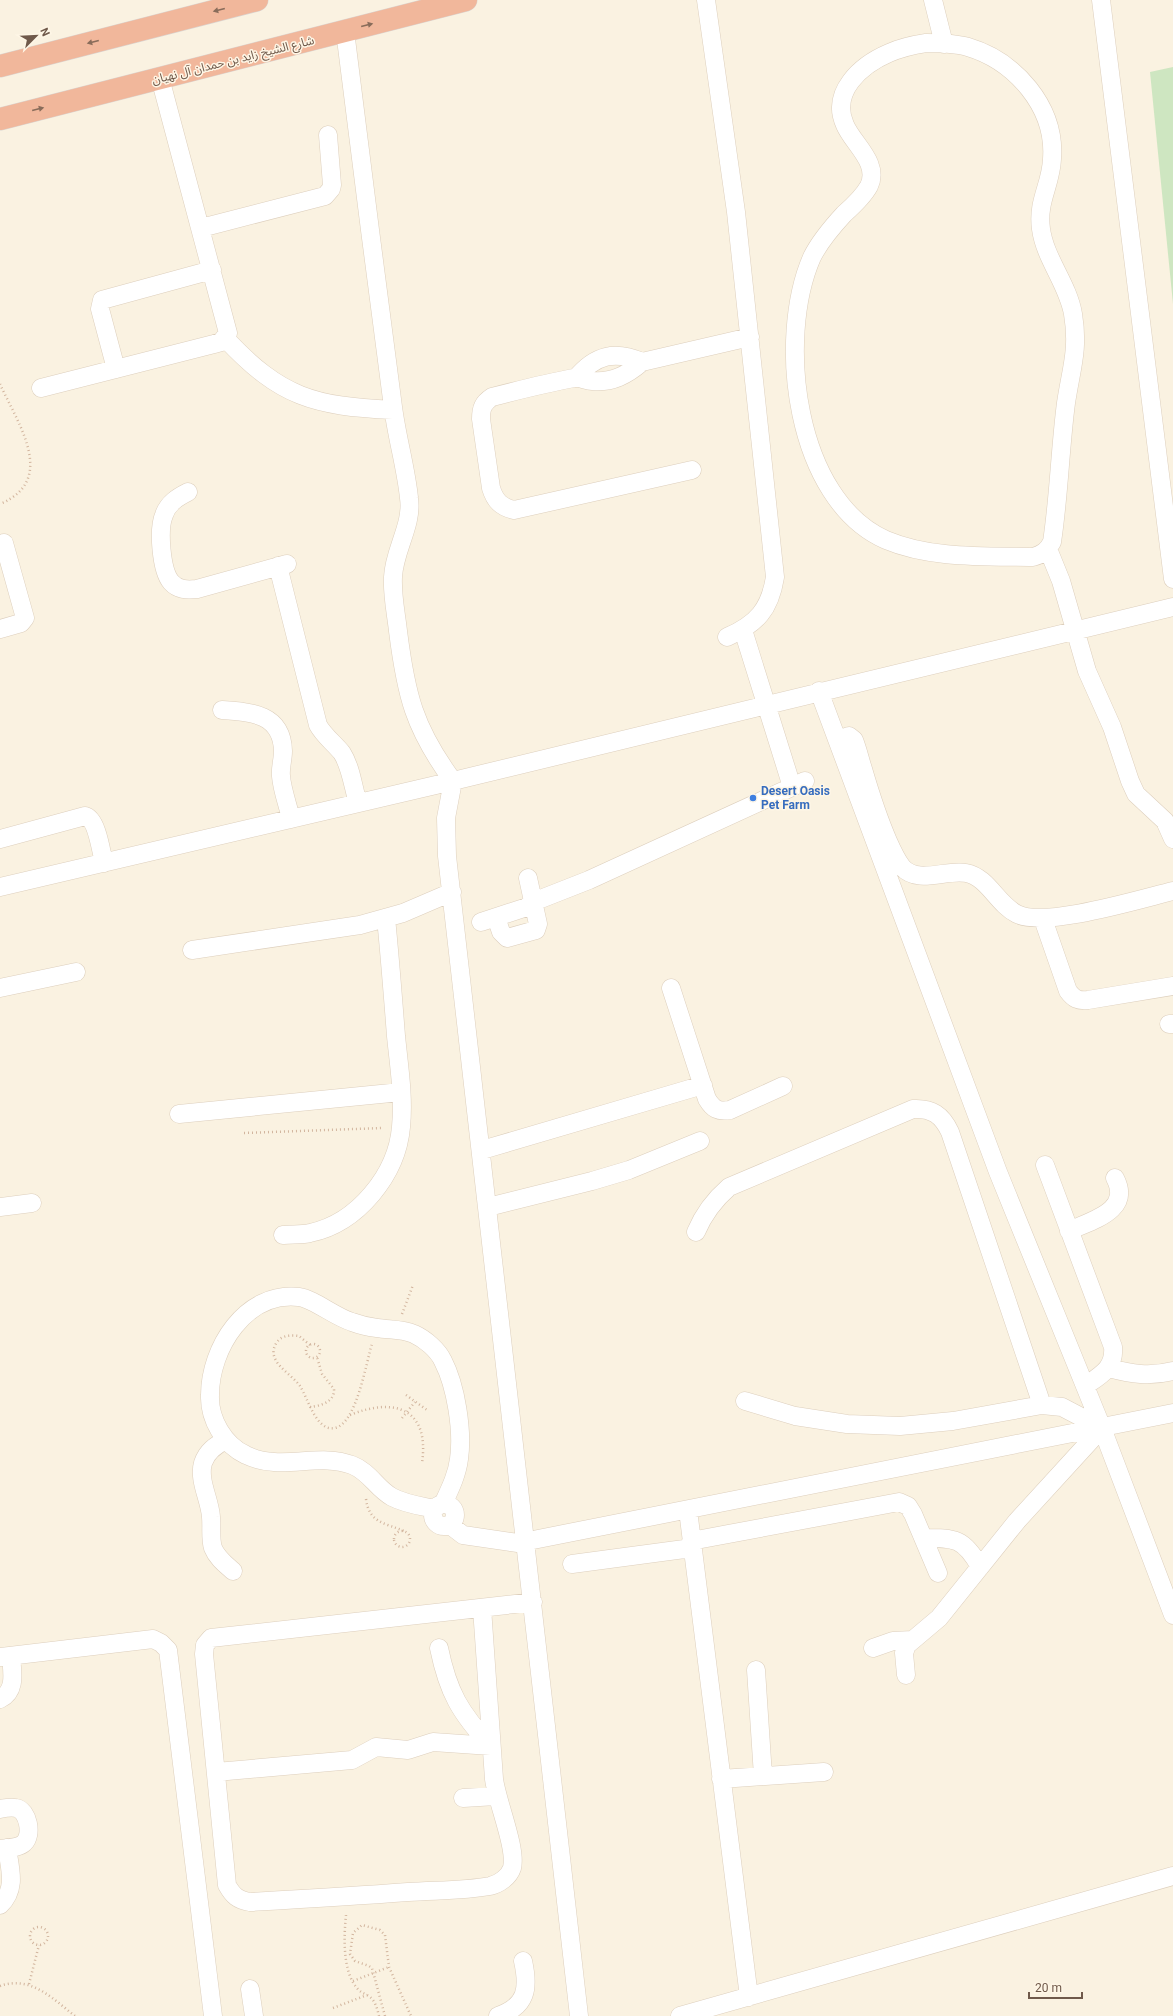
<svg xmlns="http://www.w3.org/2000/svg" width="1173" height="2016" font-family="Roboto,'Noto Sans Arabic',sans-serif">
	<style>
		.green { fill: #cee6c1 }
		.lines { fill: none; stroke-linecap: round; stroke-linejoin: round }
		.minor-casing { stroke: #ddcfbd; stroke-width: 19 }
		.highway-casing { stroke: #dad4d0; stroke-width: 23 }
		.path { stroke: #d2b59e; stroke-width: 2.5; stroke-dasharray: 1 3; stroke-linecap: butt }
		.minor { stroke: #fff; stroke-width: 18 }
		.highway { stroke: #f1b79b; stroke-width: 22 }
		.oneway { fill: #896c5a }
		.shop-dot { fill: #3f7fe0; stroke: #fef6e6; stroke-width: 1.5 }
		.labels { text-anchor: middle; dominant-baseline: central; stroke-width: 3; stroke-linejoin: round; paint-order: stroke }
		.street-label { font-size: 12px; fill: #6f594a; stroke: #fef6e6 }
		.shop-label { font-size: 12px; font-weight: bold; fill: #366cbe; stroke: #fef6e6; text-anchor: start }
	</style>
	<rect width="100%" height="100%" fill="#faf2e1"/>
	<path class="green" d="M1173,67V304L1150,72Z"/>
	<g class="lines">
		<defs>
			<path id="minor" d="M706,0L736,212L775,577C770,609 757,624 727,637
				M933,0L944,44
				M1101,0L1173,579
				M345,31C361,156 376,282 393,407C397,438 406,468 409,498C413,525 394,550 393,577C392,595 396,613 398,631C406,695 414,728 453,781L446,818L447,856L579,2016
				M926,43C939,43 954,43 968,47C1015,61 1056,107 1052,159C1051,185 1037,201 1041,229C1045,259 1068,284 1073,314C1079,350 1071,369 1066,403C1060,449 1059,496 1052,542C1047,551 1043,554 1033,557C985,556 931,559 886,540C795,500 776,339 812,257C820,241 832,227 844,214C853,206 863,197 869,186C880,163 853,144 845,125C830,92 861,65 889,53C900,48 913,45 926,43Z
				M201,228L325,196L331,189L332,185L328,135
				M225,338C281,398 314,406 393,410
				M642,362L750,337
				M116,369L100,309L102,300L212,270
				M576,378C595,355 615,350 642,362C627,375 612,383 592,381C586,381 580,377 574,378C547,383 519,390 492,397C483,403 481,408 481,419L491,488C495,501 501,507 514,510L692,470
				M41,388L214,344L221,342L228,333L160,78
				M188,492C178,497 168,503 164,515C158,529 161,570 171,582C178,590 187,590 197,589L287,564
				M1048,549L1061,581L1087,671L1112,727L1130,781L1136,794L1165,821L1173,839
				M278,566L318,725C324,736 334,743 342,753C351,767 353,787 358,803
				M0,629L21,623L25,618L4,543
				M743,630L792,787
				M819,691L998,1172L1102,1428L1173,1615
				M222,710C252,712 282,714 283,751C283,760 280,768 281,776C282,790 288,805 291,819
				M838,740L849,736L854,740C858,750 860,760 863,769C870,793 878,818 888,841C892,850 896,859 902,867C918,885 946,869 966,873C988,877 997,904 1017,914C1045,928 1140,899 1173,891
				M0,839L85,816C97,819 101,851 104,863
				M0,887L453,781L1173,607
				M496,917L501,932L507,938L536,930L538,924L528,878
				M1043,919L1068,991C1074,999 1078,1001 1088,1000L1173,986
				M481,922L527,907L533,902L589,880L805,781
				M192,950L360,925L403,913L452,892
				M0,988L76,972
				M671,988L707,1099C713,1109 718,1112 730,1110L783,1086
				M1169,1024H1173
				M179,1114L401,1092
				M482,1150L703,1085
				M1045,1165L1113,1347C1115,1368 1101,1375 1085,1386
				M0,1207L32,1203
				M488,1207L592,1181L629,1170L700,1141
				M1069,1231C1092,1220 1132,1211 1115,1178
				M696,1232C704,1213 714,1200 729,1187L913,1109C932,1108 942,1115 950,1132L1042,1405
				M283,1235C292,1234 302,1235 310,1233C358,1223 397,1174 401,1127C404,1097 399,1066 396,1036C393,997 390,958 386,918
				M1109,1368C1131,1374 1150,1377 1173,1371
				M745,1401L795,1416L847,1424L900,1426L953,1421L1042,1405L1062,1407L1102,1428L1017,1521L939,1618L907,1645L904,1653L906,1675
				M226,1440C216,1445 207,1451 203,1463C198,1480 210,1500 211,1517C212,1527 210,1539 213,1548C217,1558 225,1564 233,1571
				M433 1515a11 11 0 1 1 22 0a11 11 0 1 1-22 0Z
				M435,1509C421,1506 405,1504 392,1497C376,1488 370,1472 352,1465C318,1452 281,1472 246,1455C224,1445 209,1419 210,1395C210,1349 245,1291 299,1297C314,1299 335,1317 352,1322C360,1325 369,1327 377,1328C390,1330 402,1329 414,1334C425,1339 438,1350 443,1361C456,1386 463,1431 459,1459C457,1475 450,1489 443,1504
				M688,1510L749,1997
				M450,1525L463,1535L518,1543L1173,1413
				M924,1538C955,1538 964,1538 980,1567
				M691,1541L899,1502L908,1506L913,1514L938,1573
				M572,1564L692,1548
				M482,1608L494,1779C497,1802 517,1849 512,1868C509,1877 499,1884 490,1886C463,1891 434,1890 408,1892C355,1896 303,1899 250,1902C238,1900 233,1896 227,1885L204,1654L205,1645L211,1638L533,1602
				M439,1648C448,1692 460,1713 491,1746
				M873,1648L893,1641L913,1640
				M0,1657L153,1639L161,1643L168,1650L213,2016
				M756,1670L763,1776
				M0,1699C17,1691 12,1671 11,1656
				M216,1772L352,1760L376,1747L408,1750L433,1742L491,1746
				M721,1779L824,1772
				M463,1798L496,1796
				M0,1809C5,1808 11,1807 16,1808C28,1810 33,1835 24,1843C19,1848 7,1848 0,1849
				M0,1905C17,1889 10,1869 7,1848
				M250,1989L254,2016
				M498,2016C527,2006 529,1988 523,1961
				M680,2016L1173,1876"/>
			<path id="highway" d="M0,66L257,0
				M0,119L466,0"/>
		</defs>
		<use href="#minor" class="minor-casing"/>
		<use href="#highway" class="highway-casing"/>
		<path class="path" d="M0,384C18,424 58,480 0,504
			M244,1133L383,1128
			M402,1314L413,1285
			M306 1351a7 7 0 1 1 14 0a7 7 0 1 1-14 0Z
			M310,1345L299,1336C291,1335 282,1335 277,1342C264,1361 291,1373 300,1386C308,1398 316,1432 335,1428C357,1423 366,1362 372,1344
			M406,1395L427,1410
			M310,1407C320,1406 335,1402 334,1389L322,1374L317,1357
			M350,1415C394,1397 430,1408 422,1463
			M402,1418L415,1402
			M366,1499C369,1523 385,1523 404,1531
			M394 1539a8 8 0 1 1 16 0a8 8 0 1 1-16 0Z
			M346,1915C344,1935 342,1971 357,1988C360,1992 363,1993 367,1995C375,1999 377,2008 379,2016
			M30 1936a9 9 0 1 1 18 0a9 9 0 1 1-18 0Z
			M353,1981L389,1967
			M29,1984L39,1945
			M0,1986C31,1975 53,1999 75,2016
			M333,2008L367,1995
			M385,2016L372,1968L369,1966L355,1961L350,1954L353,1933L362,1925L380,1930L385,1935L389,1967L411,2016"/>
		<use href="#minor" class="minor"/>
		<use href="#highway" class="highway"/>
	</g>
	<defs><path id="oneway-solid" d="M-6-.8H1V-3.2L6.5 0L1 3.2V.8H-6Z"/></defs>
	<g class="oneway">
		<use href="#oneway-solid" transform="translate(219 10) rotate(166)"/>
		<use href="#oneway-solid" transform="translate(367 25) rotate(-14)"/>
		<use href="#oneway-solid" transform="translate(93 42) rotate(166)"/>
		<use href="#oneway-solid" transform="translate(38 109) rotate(-14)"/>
	</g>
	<circle class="shop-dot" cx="753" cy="798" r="4"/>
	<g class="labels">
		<g class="street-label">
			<text transform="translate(233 60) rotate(-14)">شارع الشيخ زايد بن حمدان آل نهيان</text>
		</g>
		<g class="shop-label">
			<text x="761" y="791">Desert Oasis<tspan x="761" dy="14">Pet Farm</tspan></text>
		</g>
	</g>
	<g transform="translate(36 36) rotate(66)" stroke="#fef6e6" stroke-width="3" paint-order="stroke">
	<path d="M0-3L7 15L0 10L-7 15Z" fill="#6f594a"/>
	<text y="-6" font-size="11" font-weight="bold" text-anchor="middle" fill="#6f594a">N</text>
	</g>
	<path d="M1029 1992v6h53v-6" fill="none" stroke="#6f594a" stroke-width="2"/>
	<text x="1035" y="1992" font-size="12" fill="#6f594a" stroke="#fef6e6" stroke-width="3" paint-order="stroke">20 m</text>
</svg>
